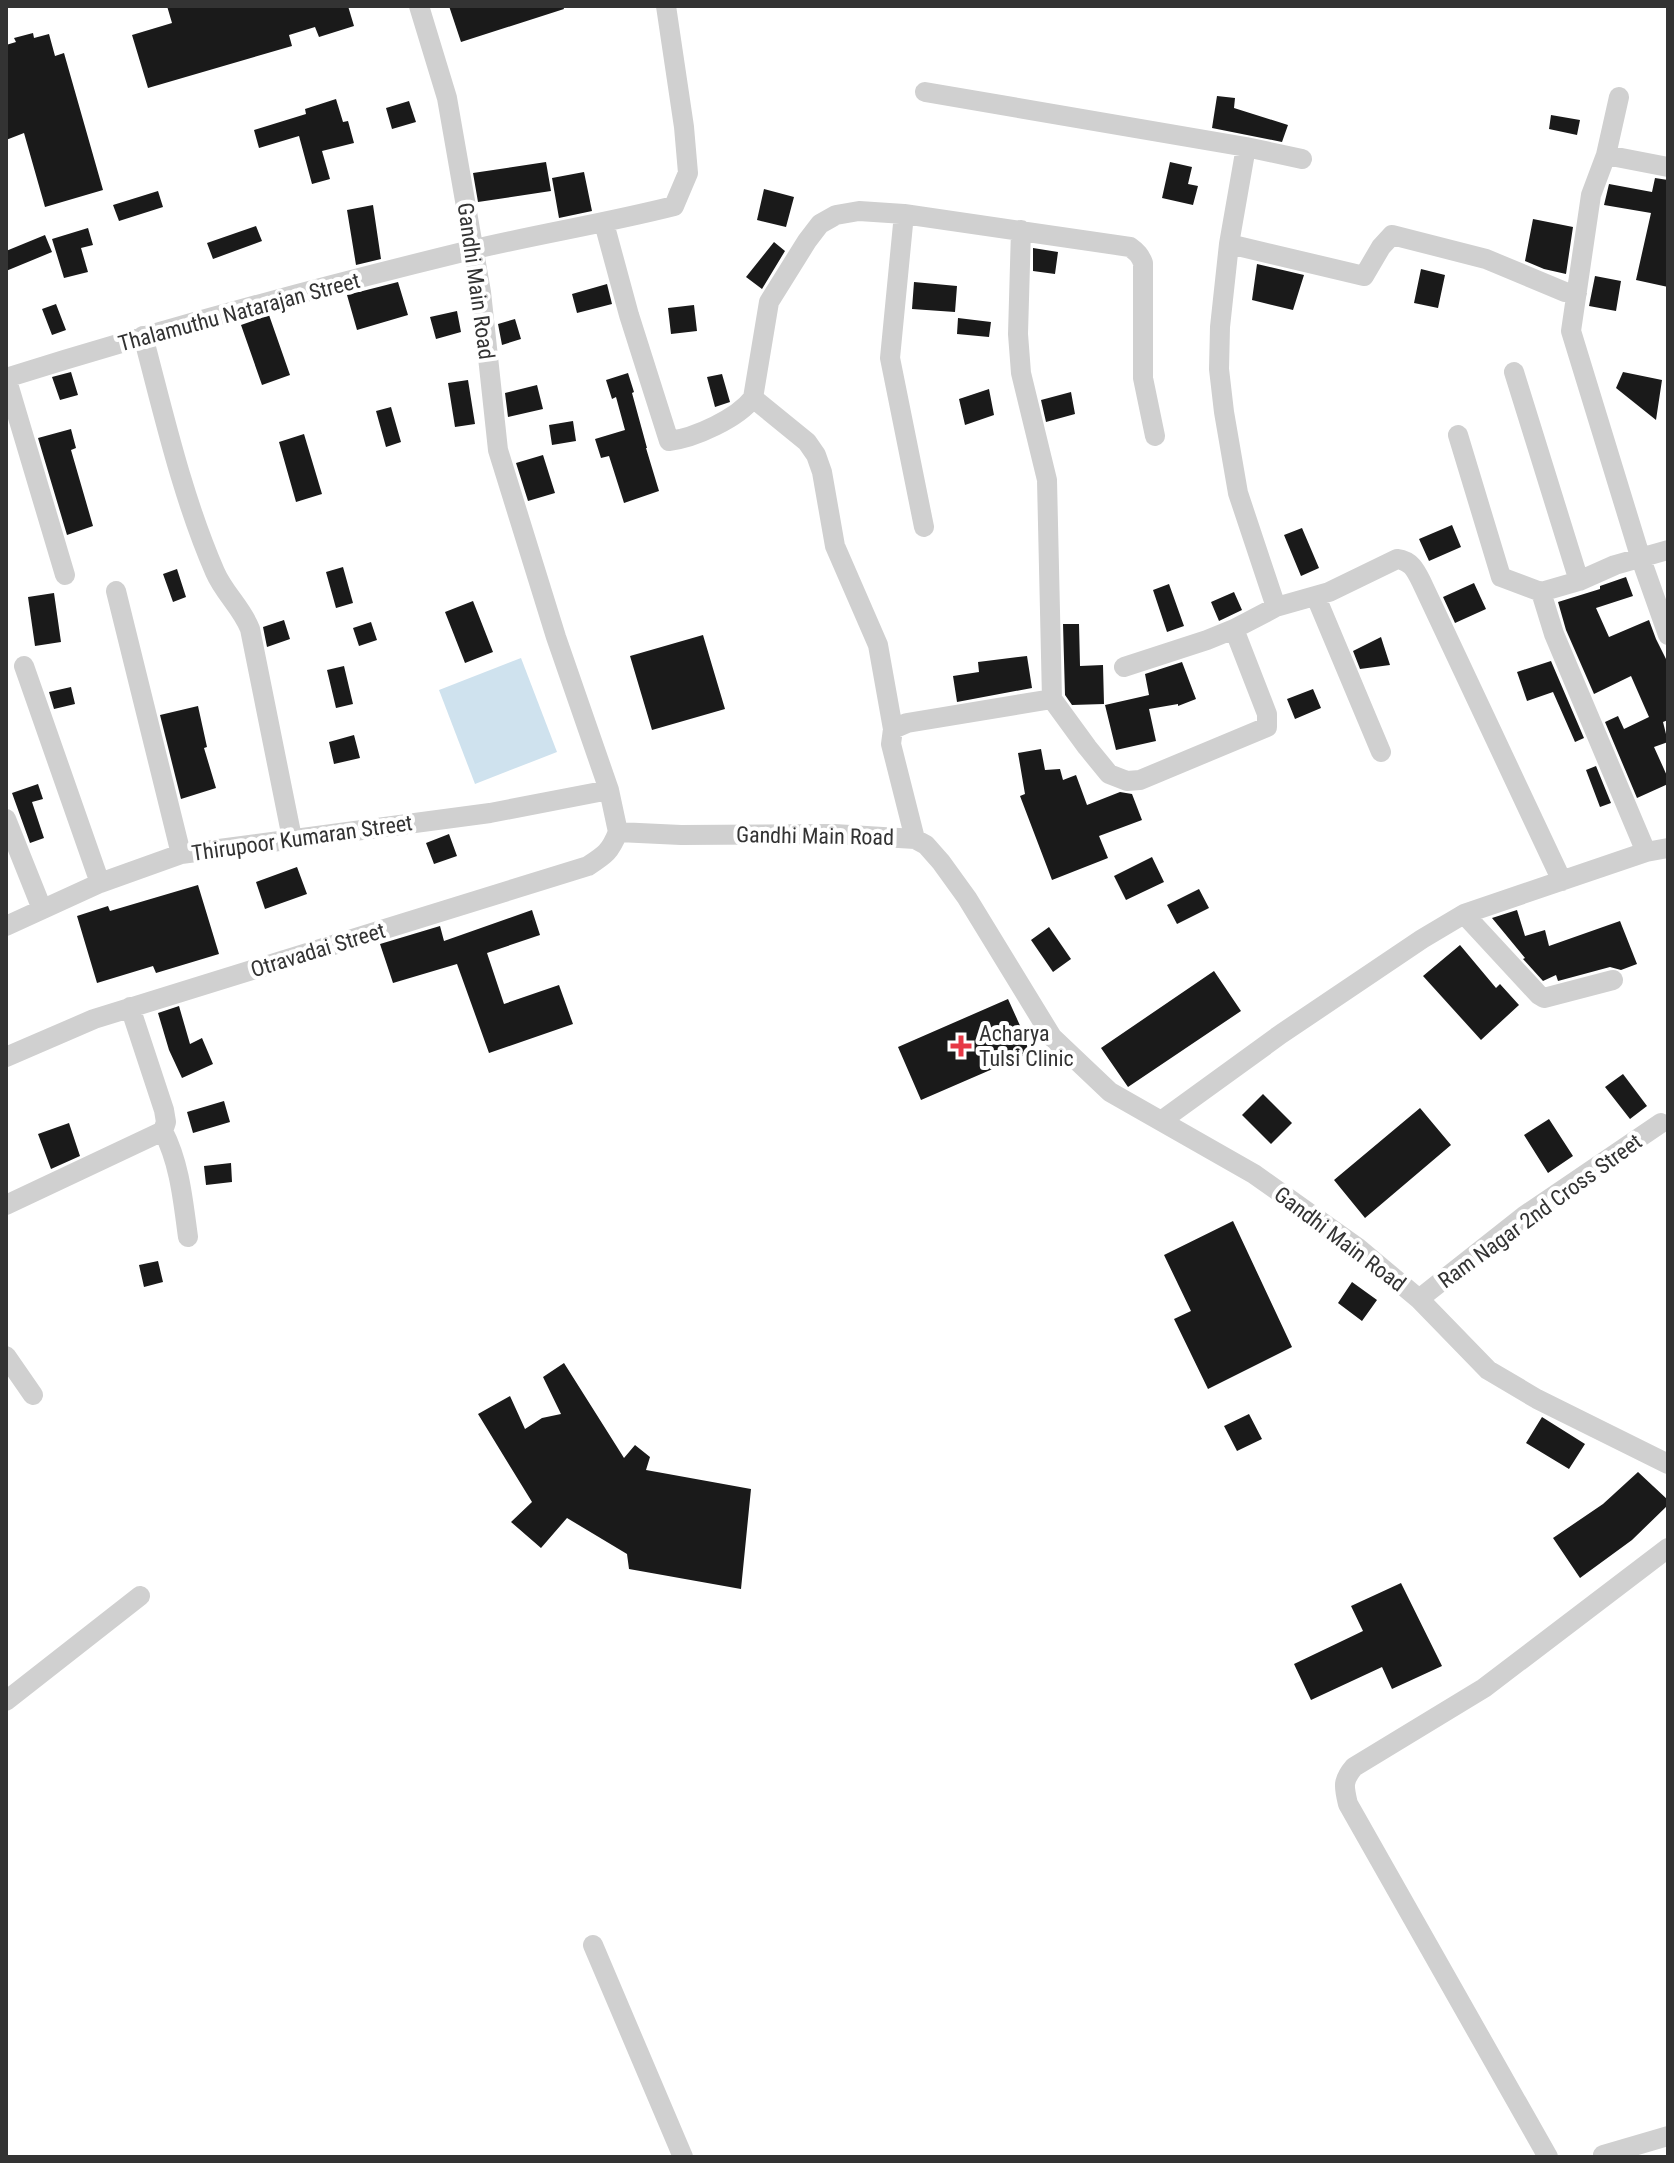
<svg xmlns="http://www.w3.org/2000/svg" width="1674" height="2163" font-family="'Roboto Condensed',sans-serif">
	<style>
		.water { fill: #cfe2ee }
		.building { fill: #1a1a1a }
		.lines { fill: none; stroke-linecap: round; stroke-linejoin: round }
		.minor { stroke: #d0d0d0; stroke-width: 20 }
		.poi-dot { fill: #e63946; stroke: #fff; stroke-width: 3 }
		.labels { text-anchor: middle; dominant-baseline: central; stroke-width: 8; stroke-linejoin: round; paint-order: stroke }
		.street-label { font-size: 22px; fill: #333; stroke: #fff }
		.poi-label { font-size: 22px; fill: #333; stroke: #fff; text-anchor: start }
	</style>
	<rect width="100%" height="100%" fill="#fff"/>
	<path class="water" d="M521,658L557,752L475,784L439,690Z"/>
	<path class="building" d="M167,6H348L354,26L319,37L315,27L289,35L292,46L148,88L132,35L172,23Z
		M449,6H563L564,9L461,42Z
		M33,33L34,38L49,34L55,56L64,53L103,190L45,207L24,133L6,140V45L16,42L14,38Z
		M1217,96L1235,98L1234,108L1288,125L1282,142L1212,128Z
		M336,99L343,122L348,121L354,143L322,151L330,179L312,184L299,136L259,148L254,130L306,114L305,109Z
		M409,101L416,122L392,129L386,108Z
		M1551,115L1580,120L1577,135L1549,129Z
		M546,162L551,191L478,202L473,173Z
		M1170,162L1192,167L1188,184L1198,186L1193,205L1162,198Z
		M584,172L592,211L559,218L552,178Z
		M1655,178L1668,180V287L1636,280L1651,213L1604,205L1609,184L1652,192Z
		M764,189L794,197L786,227L757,220Z
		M158,191L163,207L119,221L113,205Z
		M373,205L381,259L356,265L347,210Z
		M1533,219L1573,227L1566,274L1544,269L1525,261Z
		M256,226L262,241L213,259L207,243Z
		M88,228L93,245L81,248L88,272L64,278L52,239Z
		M45,235L52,252L6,271V251Z
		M774,242L785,251L762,289L746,277Z
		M1033,248L1058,252L1055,274L1033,271Z
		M1257,264L1304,275L1293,310L1252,300Z
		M1421,269L1445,275L1438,308L1414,303Z
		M1595,276L1621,281L1616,311L1589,306Z
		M398,282L408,315L357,330L347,295Z
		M914,282L957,286L955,312L912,309Z
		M607,284L612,304L577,313L572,294Z
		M56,304L66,330L52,335L42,309Z
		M694,305L697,331L671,334L668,308Z
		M457,311L461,332L436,339L430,317Z
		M269,315L290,375L262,385L241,325Z
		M958,318L991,322L989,337L957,334Z
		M515,319L521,339L502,345L498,324Z
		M71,372L78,395L60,400L52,377Z
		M1623,372L1662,380L1656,420L1616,388Z
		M628,373L634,392L632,393L647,448H646L659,491L624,503L609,456L601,458L595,439L625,430L616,397L612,399L606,380Z
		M722,374L730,402L715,407L707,377Z
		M468,380L475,424L455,427L448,383Z
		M537,385L543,409L508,417L505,393Z
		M989,389L994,415L965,425L959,399Z
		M1071,392L1075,414L1046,422L1041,400Z
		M391,407L401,442L386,447L376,411Z
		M573,421L576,441L552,445L549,425Z
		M71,429L76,448L71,450L93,526L67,535L38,438Z
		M304,434L322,494L296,502L279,442Z
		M543,455L555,493L528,501L516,463Z
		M1452,525L1461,547L1429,561L1419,539Z
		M1302,528L1319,568L1301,576L1284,535Z
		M343,567L353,603L336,608L326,572Z
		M177,569L186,597L173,602L163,574Z
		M1626,577L1633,596L1596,608L1609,637L1649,620L1656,639L1668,663V720L1663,722L1668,742L1654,747L1668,778V784L1637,798L1605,722L1618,716L1624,729L1649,717L1645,708L1631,676L1594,694L1566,630L1558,602L1600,589V586Z
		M1474,583L1486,609L1455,623L1443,597Z
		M1169,584L1184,626L1167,632L1153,590Z
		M1234,592L1242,610L1219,621L1211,602Z
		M54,593L61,642L35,646L28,597Z
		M473,601L493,652L465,663L445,612Z
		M284,620L290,639L267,647L263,627Z
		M371,622L377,640L359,646L353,628Z
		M1063,624H1079L1080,666L1103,665L1104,704L1072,705L1065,695Z
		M703,635L725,709L652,730L630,656Z
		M1381,637L1390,665L1360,669L1353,651Z
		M1027,656L1032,688L957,702L953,676L979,672L978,662Z
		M1551,661L1584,738L1575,742L1553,692L1527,701L1517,672Z
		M1182,662L1196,699L1178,706V704L1149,709L1156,741L1116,750L1105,705L1149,695L1145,674Z
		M344,666L353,704L336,708L327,670Z
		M71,687L75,704L54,709L49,692Z
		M1313,689L1321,708L1295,719L1287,699Z
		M198,706L207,747L204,748L216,788L181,799L160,715Z
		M354,735L360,758L334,764L329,742Z
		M1041,749L1045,770L1060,769L1063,780L1076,775L1087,805L1120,792L1132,794L1142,820L1099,836L1108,858L1052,880L1020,796L1025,794L1018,753Z
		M1596,766L1611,803L1600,807L1586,770Z
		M38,784L43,799L32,802L44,838L30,843L12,793Z
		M449,834L457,856L434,864L426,843Z
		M1152,857L1164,882L1126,900L1114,876Z
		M297,867L307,894L265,909L256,882Z
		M198,885L219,954L156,973L153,966L97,983L77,916L108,906L110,911Z
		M1199,889L1209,908L1177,924L1167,905Z
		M532,910L540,935L487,953L504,1004L559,985L573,1024L489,1053L457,964L393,983L380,944L440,926L444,941Z
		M1517,910L1525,936L1545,930L1549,946L1620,921L1637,964L1621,970L1610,967L1558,981L1556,975L1543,981L1523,959L1525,958L1492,918Z
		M1049,927L1071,959L1053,972L1031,940Z
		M1460,945L1496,988L1500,984L1519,1005L1481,1040L1423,976Z
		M1214,971L1241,1011L1128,1087L1101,1048Z
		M1008,999L1032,1052L921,1100L898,1047Z
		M179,1006L190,1044L202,1038L213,1064L182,1078L169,1050L158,1013Z
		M1623,1074L1647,1106L1630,1119L1605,1087Z
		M1263,1094L1292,1123L1271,1144L1242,1115Z
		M224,1101L230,1122L193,1133L187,1112Z
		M1420,1108L1451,1145L1365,1218L1334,1180Z
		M1549,1119L1573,1156L1548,1173L1524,1135Z
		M69,1123L80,1156L51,1169L38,1134Z
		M231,1163L232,1182L206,1185L204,1166Z
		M1233,1221L1292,1347L1208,1389L1174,1319L1191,1311L1164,1255Z
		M158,1261L163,1282L144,1287L139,1265Z
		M1352,1282L1377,1300L1362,1321L1338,1303Z
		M564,1363L624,1458L635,1445L650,1457L646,1470L751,1489L741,1589L629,1569L627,1554L567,1518L541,1548L511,1522L532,1502L478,1414L510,1396L525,1429L542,1418L561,1414L543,1377Z
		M1249,1414L1262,1439L1237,1451L1224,1426Z
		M1542,1417L1585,1444L1569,1469L1526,1443Z
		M1638,1472L1668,1500V1505L1632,1540L1580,1578L1553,1538L1603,1504Z
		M1401,1583L1442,1666L1392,1689L1382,1667L1311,1700L1294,1664L1363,1631L1351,1606Z"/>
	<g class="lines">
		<path class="minor" d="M419,6L447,98L481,292L498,450L556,637L609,790L618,832L681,835L834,834L915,839L926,845L941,862L967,898L1052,1037L1110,1092L1254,1174L1358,1248L1419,1299L1488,1370L1537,1399L1668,1464
			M925,92L1246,147L1302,159
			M1619,97L1606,155L1591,195L1571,331L1640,556L1668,635
			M1606,155L1668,167
			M904,214L890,358L924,527
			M604,223L629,315L669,441C695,438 738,418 753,398L769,302L807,241L820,224L836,215L859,211L904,214L1130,247C1137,252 1140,255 1143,263V378L1155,436
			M1021,230L1018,334L1021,373L1047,480L1052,699L1087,747L1109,774L1127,781L1140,780L1267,727V714L1234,629
			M1229,244L1246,147
			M143,336C164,415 182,496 215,572C224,593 242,608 250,629L292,838
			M1514,372L1579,581
			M6,377L65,575
			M6,378C159,330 315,288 471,250C538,234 607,223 674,206L688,173L684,127L666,6
			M753,398L807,442L816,455L822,472L835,546L878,645L893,729
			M1458,435L1501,577L1541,592
			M116,591L181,854
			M1316,597L1381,752
			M1276,607L1329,592L1397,559C1411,561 1415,569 1421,581L1562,881
			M24,666L100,883
			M1124,667L1207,640L1234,629L1276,607L1238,493L1224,412L1219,369L1220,327L1229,244L1364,276L1381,247L1392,235L1486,259L1565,292L1577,293
			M6,819L42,909
			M915,839L891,744L893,729L907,723L1052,699
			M1646,852L1554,634L1541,592L1579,581L1615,565L1668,550
			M1464,914L1539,995L1544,998L1613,980
			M6,926L100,883L181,854L490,813L609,790
			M6,1057L94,1019L588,866C605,855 610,852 618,832
			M1161,1121L1281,1034L1422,939L1464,914L1646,852L1668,848
			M163,1131C180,1164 183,1201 188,1237
			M6,1205L163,1131L166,1122L164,1110L130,1007
			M1419,1299L1524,1216L1661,1123
			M6,1356L33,1395
			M6,1701L140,1596
			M593,1945L683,2157
			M1603,2155L1668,2136
			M1548,2157L1348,1804C1344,1787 1342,1781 1354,1767L1484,1688L1668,1548"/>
	</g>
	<path class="poi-dot" d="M957 1034h8v8h8v8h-8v8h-8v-8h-8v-8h8z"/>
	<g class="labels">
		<g class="street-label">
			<text transform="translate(476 281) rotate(82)">Gandhi Main Road</text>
			<text transform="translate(239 312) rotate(-15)">Thalamuthu Natarajan Street</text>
			<text transform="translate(815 836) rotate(1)">Gandhi Main Road</text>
			<text transform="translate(302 838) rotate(-8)">Thirupoor Kumaran Street</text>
			<text transform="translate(318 950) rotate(-17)">Otravadai Street</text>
			<text transform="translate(1540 1211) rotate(-36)">Ram Nagar 2nd Cross Street</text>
			<text transform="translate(1340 1239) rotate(37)">Gandhi Main Road</text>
		</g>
		<g class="poi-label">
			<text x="979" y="1033">Acharya<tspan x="979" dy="25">Tulsi Clinic</tspan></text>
		</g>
	</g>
	<rect width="1674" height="2163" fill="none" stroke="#333333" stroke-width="16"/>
</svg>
